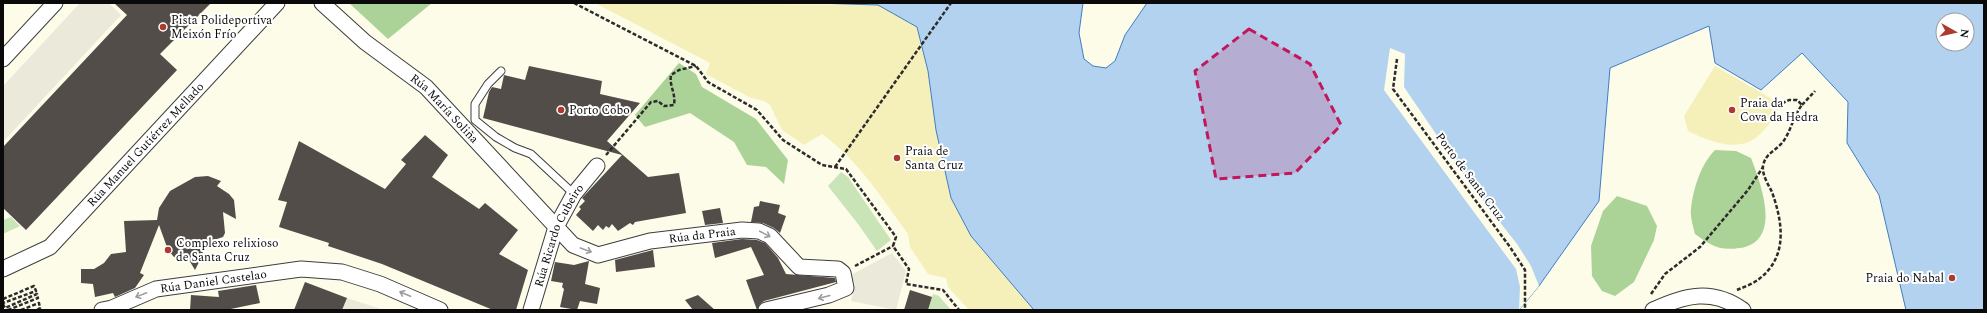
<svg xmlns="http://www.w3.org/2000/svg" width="1987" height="313" font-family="Spectral,serif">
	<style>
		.green { fill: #c9e4b7 }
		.forest { fill: #abd397 }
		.sand { fill: #f5efba }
		.plaza { fill: #ebe9da }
		.water { fill: #b3d2f0; stroke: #407ec1; fill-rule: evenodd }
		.pier { fill: #fdfce9 }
		.building { fill: #524d48 }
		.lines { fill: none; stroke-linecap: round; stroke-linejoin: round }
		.lane-casing { stroke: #3d3d3d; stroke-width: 9 }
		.street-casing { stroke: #3d3d3d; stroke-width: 17 }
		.path { stroke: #2c2c2c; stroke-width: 2.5; stroke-dasharray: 4 2; stroke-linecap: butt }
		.lane { stroke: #fff; stroke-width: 7 }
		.street { stroke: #fff; stroke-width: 15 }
		.oneway { stroke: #9d9d9d }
		.marked { fill: #c2185b; fill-opacity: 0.2; stroke: #c2185b; stroke-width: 3; stroke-dasharray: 8 5; stroke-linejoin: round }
		.poi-dot { fill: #ad392f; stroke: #fff; stroke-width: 1.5 }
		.labels { text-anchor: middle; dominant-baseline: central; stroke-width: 4; stroke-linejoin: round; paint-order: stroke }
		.poi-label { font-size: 12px; fill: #0a0a0a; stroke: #fff; text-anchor: start }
		.street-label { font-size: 12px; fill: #0a0a0a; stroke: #fff }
	</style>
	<rect width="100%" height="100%" fill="#fdfce9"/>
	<path class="green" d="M841,172L848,177L891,240L877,251L858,224L828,186Z
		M11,217L20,226L3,234V220Z
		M933,294L939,296L951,310H928Z"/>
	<path class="forest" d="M349,3H432L388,39Z
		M679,63L696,74L702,87L756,119L788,160L784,184L766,167L747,165L734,142L690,113L645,127L635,115Z
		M1715,150L1736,151L1751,158C1761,184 1783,241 1740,248C1719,251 1712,246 1695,234C1693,226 1690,217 1691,209C1693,189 1701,164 1715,150Z
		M1617,196L1647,206L1657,226L1654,240L1634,282L1615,296L1602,291L1592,276L1591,246L1603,211Z"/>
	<path class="sand" d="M595,3L878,5L917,27L928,71L936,130L951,198L971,236L1034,310H969L948,287L946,278L928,274L910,247L908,234C881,197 859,161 822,134L804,145L782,130L770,105L764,101L751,98L706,74L710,63Z
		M1715,66L1781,104C1775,113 1770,125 1762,132C1742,155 1710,142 1688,131L1684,116Z"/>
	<path class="plaza" d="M80,3H109L121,15L3,142V86Z
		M892,253L906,271L896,310L851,301L855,285L851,275Z
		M347,298L384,310H342Z"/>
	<path class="water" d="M814,3H1083L1079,33L1084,59L1093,66L1106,68L1115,61L1125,35L1147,3H1984V310H1906L1879,195L1847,143L1848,102L1802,53L1761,90L1715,63L1709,26L1610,68L1599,201L1539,286L1519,310H1034L971,236L951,198L936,130L928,71L917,27L878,5ZM1943,20H1967V44H1943Z"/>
	<path class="pier" d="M1390,48L1405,54L1404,87L1470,184L1517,244L1531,266L1539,286L1519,310L1520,287L1516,269L1384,90Z"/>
	<path class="building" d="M114,3H211L160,54L177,70L26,230L3,208V147L127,15Z
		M529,66L602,81L600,94L640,103L607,141L648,177L679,173L686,213L635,222L633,225L630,223L618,231L612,224L609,228L606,226L603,230L598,225L593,231L576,215L581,209L579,207L585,201L582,198L622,155L483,118L489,92L492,87L501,89L504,75L525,80Z
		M425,135L448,155L432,177L479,209L485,203L518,230L499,254L528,270L516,310H493L382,264L328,246L329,243L279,227L287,202L278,200L299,141L385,189L406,164L401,160Z
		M208,176L221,181L217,186L229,194L234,200L236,219L223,212L225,233L223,237L205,243L202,256L195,270L189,260L174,257L168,250L159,225L140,273L144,275L135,288L115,297L113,293L95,297L93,284L81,283V269H94L104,263L111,254L126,252L124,221L157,220L159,208L170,191L195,177Z
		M760,201L780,205L778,213L786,216L780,233L774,228L763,223L751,222L754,207L759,206Z
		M720,208L723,223L705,225L702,211Z
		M742,239L757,240L765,243L778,258L786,274L835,278L836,282L764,301L760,304L757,310L746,280L764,275L751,247L715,258L712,243Z
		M653,250L655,267L616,272L615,260Z
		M589,261L585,284L600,288L597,304L580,301L577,310L560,307L564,289L562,287L563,283L551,281L555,262L574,265Z
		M305,282L347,298L342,310H294Z
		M256,285L260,303L226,310H190L191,295L219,297L218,291Z
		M910,290L932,297L928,310H904Z
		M698,295L715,310H693L685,300Z"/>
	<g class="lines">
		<defs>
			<path id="lane" d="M501,71L488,84L475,104V120L496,137L515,148L531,154L574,194"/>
			<g id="street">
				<path id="s1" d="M322,3L365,42L426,87L573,245L598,255L650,241L742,230L759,231L770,236L799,267L838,269L843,273L846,288L829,295L766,310"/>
				<path d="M3,59L55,3"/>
				<path id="s2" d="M3,269L50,247L277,3"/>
				<path id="s3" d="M102,310L112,308L156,289L301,269L342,272L380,284L440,310"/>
				<path id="s4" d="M531,310L556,227L574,194L597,166"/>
				<path d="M1653,310C1685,295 1712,288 1743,310"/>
			</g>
		</defs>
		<use href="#lane" class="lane-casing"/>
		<use href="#street" class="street-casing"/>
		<path class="path" d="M574,3L696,66L708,82L757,110L783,140L822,165L846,169L896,237L893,246L909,269L906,284L943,290L959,310
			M1397,59L1393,89L1510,247L1525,270V310
			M1802,105L1815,91
			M606,155L651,102L658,101L664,106L674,105C676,93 669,86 671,75L679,70L696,66
			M835,167L951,3
			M855,266L893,246
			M1737,290C1744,287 1753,284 1759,279C1788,257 1783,223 1772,192C1768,184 1762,175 1763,166C1765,154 1775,151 1782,143C1791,132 1793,116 1802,105L1797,100H1789L1781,104
			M1651,294L1665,274L1700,247L1748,190L1763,167
			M3,299L34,286L36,291L3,303
			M3,304L5,308L37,294L38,298L8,310
			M21,310L39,303L40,308L37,310"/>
		<use href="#lane" class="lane"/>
		<use href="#street" class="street"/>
	</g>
	<defs><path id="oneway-shaft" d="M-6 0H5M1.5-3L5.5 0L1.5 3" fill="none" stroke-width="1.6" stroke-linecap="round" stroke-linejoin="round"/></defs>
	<g class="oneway">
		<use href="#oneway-shaft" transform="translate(765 234) rotate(28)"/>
		<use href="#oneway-shaft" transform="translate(586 250) rotate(20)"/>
		<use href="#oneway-shaft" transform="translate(405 294) rotate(-157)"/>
		<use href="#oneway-shaft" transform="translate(141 295) rotate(158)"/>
		<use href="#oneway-shaft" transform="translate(824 297) rotate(165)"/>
	</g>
	<path class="marked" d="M1249,29L1310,64L1341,125L1295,173L1216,179L1195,71Z"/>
	<g class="poi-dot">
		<circle cx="163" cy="27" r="4"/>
		<circle cx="561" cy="110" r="4"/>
		<circle cx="1732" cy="110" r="4"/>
		<circle cx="897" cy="158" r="4"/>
		<circle cx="168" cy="250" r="4"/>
		<circle cx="1952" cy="278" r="4"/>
	</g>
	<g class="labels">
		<g class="poi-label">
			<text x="171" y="20">Pista Polideportiva<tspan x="171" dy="14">Meixón Frío</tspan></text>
			<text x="1740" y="103">Praia da<tspan x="1740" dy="14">Cova da Hedra</tspan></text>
			<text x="569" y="110">Porto Cobo</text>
			<text x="905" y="151">Praia de<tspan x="905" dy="14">Santa Cruz</tspan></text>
			<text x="176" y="243">Complexo relixioso<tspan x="176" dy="14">de Santa Cruz</tspan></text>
			<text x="1944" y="278" text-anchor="end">Praia do Nabal</text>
		</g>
		<g class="street-label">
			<text stroke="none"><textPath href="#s1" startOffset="162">Rúa María Soliña</textPath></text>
			<text stroke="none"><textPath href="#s2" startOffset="192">Rúa Manuel Gutiérrez Mellado</textPath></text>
			<text transform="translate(1470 177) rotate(53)">Porto de Santa Cruz</text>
			<text stroke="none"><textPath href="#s1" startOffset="483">Rúa da Praia</textPath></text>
			<text stroke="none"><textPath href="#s4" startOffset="80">Rúa Ricardo Cubeiro</textPath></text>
			<text stroke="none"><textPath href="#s3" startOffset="116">Rúa Daniel Castelao</textPath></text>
		</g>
	</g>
	<rect width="1987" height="313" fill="none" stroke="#0a0a0a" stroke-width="8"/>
	<g transform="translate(1955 32) rotate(98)"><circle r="19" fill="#ffffff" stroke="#9d9d9d"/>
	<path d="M0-3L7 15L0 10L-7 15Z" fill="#ad392f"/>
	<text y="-6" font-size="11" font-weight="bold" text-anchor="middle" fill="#0a0a0a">N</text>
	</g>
</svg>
